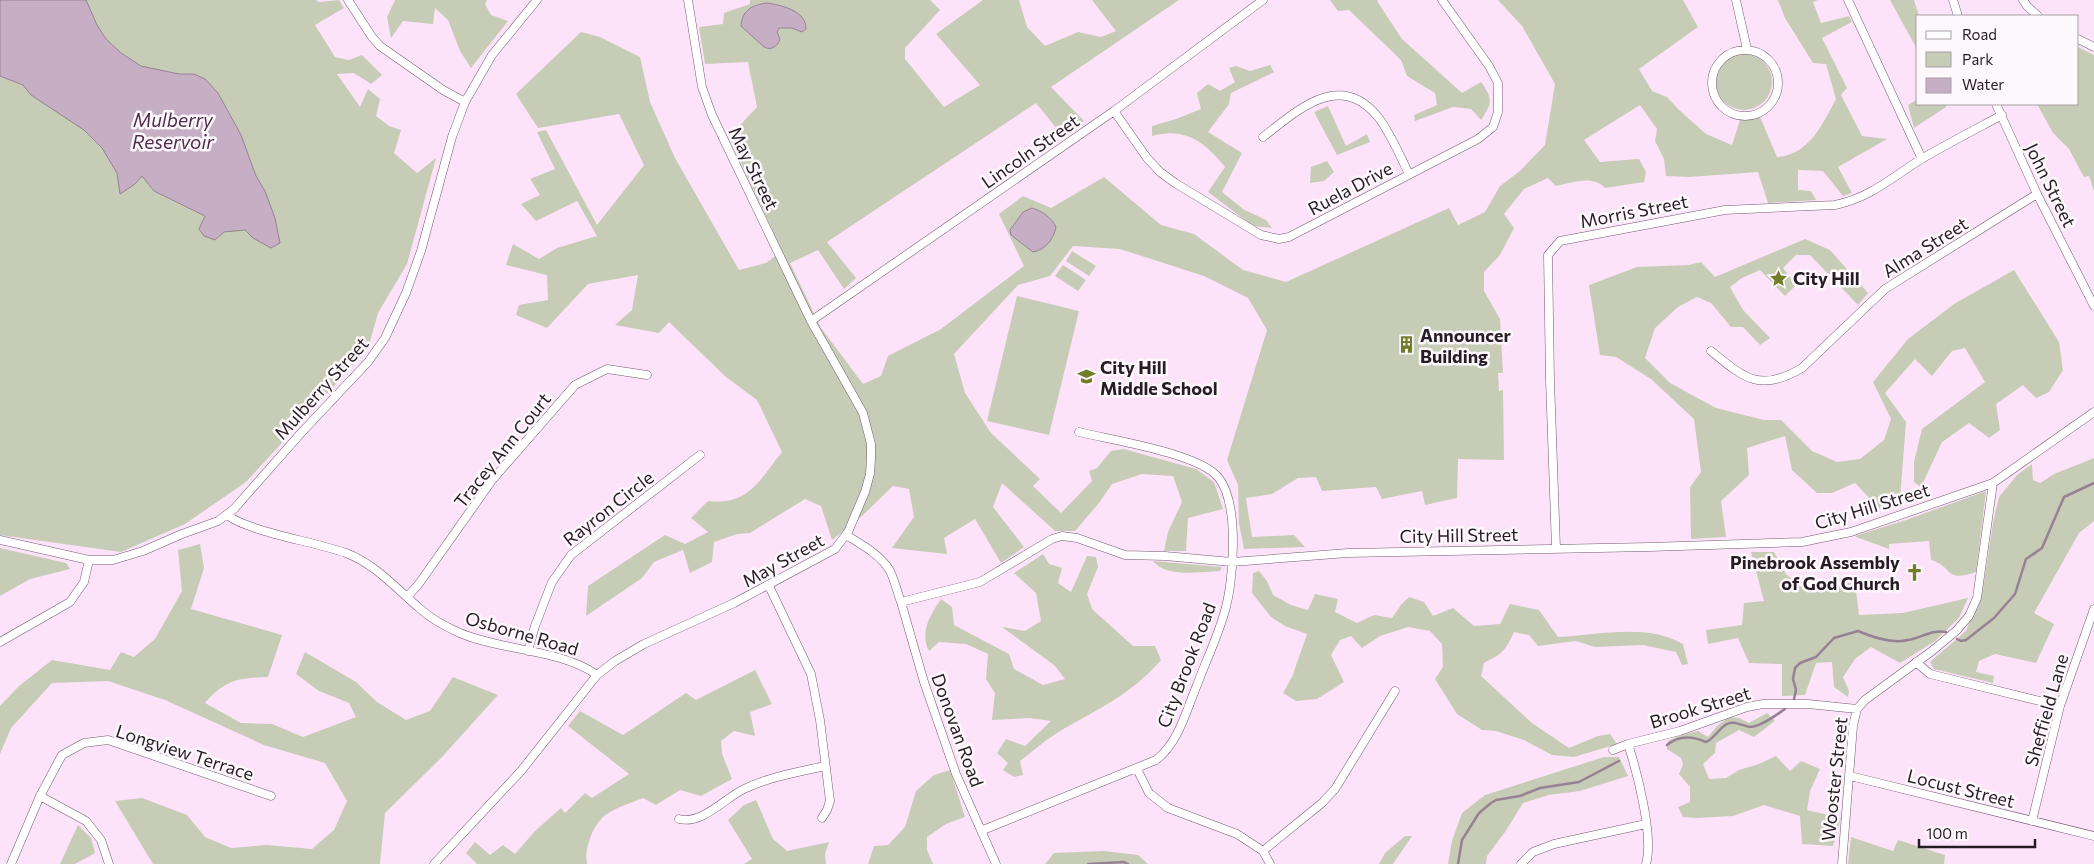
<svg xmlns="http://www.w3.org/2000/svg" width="2094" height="864" font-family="Commissioner,sans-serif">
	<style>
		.green { fill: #c7ccb6 }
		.water { fill: #c6aec4; stroke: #968294 }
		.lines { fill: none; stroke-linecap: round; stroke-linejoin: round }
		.stream { stroke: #968294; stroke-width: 2.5 }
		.minor-casing { stroke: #715b6e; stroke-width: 9 }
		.minor { stroke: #fff; stroke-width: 8 }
		.labels { text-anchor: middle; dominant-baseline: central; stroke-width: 5; stroke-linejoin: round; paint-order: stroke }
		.street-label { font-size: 18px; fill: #261c25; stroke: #fdf8fc }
		.poi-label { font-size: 18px; font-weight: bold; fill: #261c25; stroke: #fdf8fc; text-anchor: start }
		.water-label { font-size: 19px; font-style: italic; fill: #512e4e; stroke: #fdf8fc }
	</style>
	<rect width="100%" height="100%" fill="#fde3fa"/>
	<path class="green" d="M0,0H316L319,2L339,0L344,8L315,25L335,57L349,60L362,55L382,75L371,84L354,73L337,74L360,107L368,89L380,99L376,116L389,126L401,130L394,153L417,173L436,158L407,264L378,313L368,349L246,482L185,524L121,552L0,535Z
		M395,0H487L485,4L491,15L508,21L471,68L460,51L448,20L435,8L433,24L403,21L391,38L387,17Z
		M750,0H930L940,10L905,48V59L944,107L980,85L936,34L983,0H1019L1027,27L1045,46L1078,32L1101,37L1116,31L1092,0H1179L1051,87L1084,121L1062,135L1036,103L827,242L856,278L844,289L818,250L790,263L821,328L863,384L881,376L888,356L941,329L1024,266L999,214L1023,196L1051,208L1104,177L1161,225L1194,234L1243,270L1286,282L1449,208L1458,225L1485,212L1500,186L1520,171L1545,145L1555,84L1522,26L1498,0H1683L1698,27L1639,69L1652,91L1667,97L1678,109L1706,134L1732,145L1740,120L1760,117L1777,157C1809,155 1822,125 1836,99L1826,64L1813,63L1785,18L1778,0H1818L1813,2L1821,23L1849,16L1852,22L1822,38L1847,88L1841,95L1862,136L1887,139L1838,167L1852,193L1843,196L1823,171L1798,170V190L1811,191L1816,200L1768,203L1758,172L1689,177L1666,176L1664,159L1655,141L1657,129L1640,105L1584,140L1600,162L1639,159L1646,172L1644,182L1605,188C1593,174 1571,183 1556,186L1548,178L1524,189L1504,214L1514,228L1500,255L1484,272V291L1500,319L1503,373H1498L1499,391L1503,390L1504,460L1458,459L1457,498L1425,505L1422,491L1382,499L1376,487L1322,491L1316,477L1298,478L1272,494L1246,498L1252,537L1294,535L1305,547L1244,549L1239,523L1238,485L1227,460L1267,330L1248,298L1204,276L1120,249L1073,246L1050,276L1018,285L954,354L965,393L991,433L1040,479L1033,486L1061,513L1092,481L1089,471L1097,468L1111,451L1124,449L1196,469L1214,482L1223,509L1188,518L1186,551H1164L1168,532L1182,502L1173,476L1142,474L1112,484L1099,503L1075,531H1055L1002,483L993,507L1024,547L1001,563L975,519L944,538L947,554L892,548L914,517L909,489L893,486L862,516L832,540L821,506L805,499L750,533L737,534L714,542L712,562L690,573L683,550L654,562L642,578L586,616L588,586L665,535L685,544L708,532L691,518L708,501C749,506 760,479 782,452L757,400L726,377L669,322L659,333L615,325L632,310L638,275L588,284L547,328L516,315L519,305L548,300L547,275L506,265L513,244L539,259L557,248L597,236L577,201L536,221L521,204L540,195L530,179L555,169L537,132L546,130L597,225L644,165L619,114L538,128L516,94L581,32L600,37L640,57L650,102L675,158L739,270L766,263L782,251L729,137L757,107L748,62L705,64L699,27L723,24L724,13L750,4Z
		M1330,0H1378L1377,1L1402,39L1462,93L1481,82C1493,98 1492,104 1481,120L1471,109L1453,107L1415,121L1414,115L1437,105L1435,93L1407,76L1401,60L1349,10L1338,11Z
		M1890,0H1914L1919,16L1918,51Z
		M2078,47L2094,55V191L2089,176L2084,177L2069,149L2053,133L2037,104H2078Z
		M1716 82a28 28 0 1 1 56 0a28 28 0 1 1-56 0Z
		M1270,65L1274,72L1231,93L1229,104L1208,132L1242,153L1222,192L1243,209L1266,220L1272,228L1253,226L1208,192L1225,167C1205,142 1185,127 1152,136V126L1176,119L1201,109L1197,93L1208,84L1220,91L1235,82L1229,68L1236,66L1250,71Z
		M1918,99V104H1946V107L1914,128L1908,105Z
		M1328,106L1346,146L1367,134L1370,142L1337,155L1314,112Z
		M1327,161L1334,172L1324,181L1310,183L1311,167Z
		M1805,239L1830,250L1868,293L1858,305L1810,255H1796L1783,268L1796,285L1785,296L1760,270L1742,278L1730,287L1743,310L1770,338L1760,345L1743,327H1731L1711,303L1697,297L1678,307L1655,328L1645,358L1670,383L1716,408L1764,420H1781L1812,451L1837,462L1860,459L1884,440L1891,419L1873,382L1908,339L1954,304L2014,270L2059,342L2063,370L2049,392L2036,398L2023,385L1996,404L2000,430L1989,438L1969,423L1942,442L1921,487L1914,482V462L1922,429L1985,382L1965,348L1952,351L1932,376L1915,359L1885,393L1906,422L1900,499L1881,510L1855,483L1832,493H1817L1792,470L1785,436L1747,448L1749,475L1721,501L1726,537L1691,539L1690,487L1701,472L1694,419L1651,379L1616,357L1600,355L1589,285L1637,267L1689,265L1701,262L1715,277Z
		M1072,251L1096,266L1089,276L1066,261Z
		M1063,265L1086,280L1078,291L1055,276Z
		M1017,296L1079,311L1049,435L987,421Z
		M2094,458V521L2079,533L2034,613L2054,624L2036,663L1995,654L1979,661L1976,672L1994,676L1993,683L1934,669L1930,662L1966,631L1983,589L1993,523L1999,497L2017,475L2032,464L2033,480L2040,483L2054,474Z
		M1986,491L1976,572C1944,583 1954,567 1931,560L1929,541L1889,544V549L1856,537L1855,536L1906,520Z
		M200,544L204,568L191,609L282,635L268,677C238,678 225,680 205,703L241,723L272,724L303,737L356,717L349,703L319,691L296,674L305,652L356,682L377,702L406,720L430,711L453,677L498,695L442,757L385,813L380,864H153L115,801L142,798L187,815L205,837L231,848L267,845L312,849L334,830L347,801L325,763L264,745L165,700L108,681L52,683L11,728L0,754V706L19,686L52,660L110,670L121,652L134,657L155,639L182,591L178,550Z
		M0,548L66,563L70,569L30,579L0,596Z
		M1751,552H1774L1786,574L1806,591L1855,582L1859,615L1903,613L1968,598L1959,618L1935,641L1900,663L1871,647L1855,659L1843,677L1849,691L1848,697L1834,687L1832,662L1816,663L1805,695L1782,696V664L1749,663L1738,638L1708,644L1706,630L1742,625L1744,603L1764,601Z
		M1043,554L1049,564L1062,568L1058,583L1071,592L1087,556L1096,557L1098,567L1087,594L1092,609L1133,646H1155L1161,660C1130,696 1097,709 1057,733C1044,741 1032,752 1020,761L1023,775L1014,777L1003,770L1008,763L997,753L1006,739L1025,746L1051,721L1030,718L992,720L995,693L986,679L988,654L966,644L939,642L929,651C919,632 931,614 941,599L952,607L954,625L1009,654L1014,669L1043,685L1065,679L1054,665L1002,627L1025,631L1041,621L1036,593L1014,573Z
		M1153,561L1222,567L1220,571C1201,572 1166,578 1153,561Z
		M1259,571L1267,581L1273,595L1291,605L1308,610L1315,594L1338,599L1335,612L1357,623L1374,615L1392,618L1401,605L1409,597L1424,602L1433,616L1453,608L1474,626L1500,624L1510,604L1539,610L1558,637C1598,635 1647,623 1683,644L1688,664L1682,665L1676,652L1643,645L1595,647L1576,641L1538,646L1529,635L1514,632C1506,650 1502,654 1484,663L1481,676L1532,723L1569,748L1598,736L1610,734L1617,744L1574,757L1552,755L1524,740L1496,731L1482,730L1457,714L1435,679L1443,667L1442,644L1430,631L1408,627L1380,636L1362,648L1351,636L1340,640L1331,655L1344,682L1317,699L1296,701L1283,693L1292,677L1307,634L1285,626L1271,617L1252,593L1253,573Z
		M755,670L772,704L750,712L755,736L734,731L721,741L722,754L732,779L701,796L680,790L656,805L643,798C631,803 617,807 607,814C593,823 584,849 587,864H477L466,853L475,842L490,855L503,845L515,854L535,831L561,808L565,813L585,793L592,798L629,774L568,726L580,711L623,735L686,693L696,700Z
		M1767,713L1775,721L1754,737L1739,730L1716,743L1715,753L1703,764L1709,779L1726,778L1739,770L1759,764L1776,756L1790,771L1801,761L1820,769L1810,791L1807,810L1841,818L1833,846L1802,844L1800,816L1764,805L1733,816L1697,818L1683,817L1678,807L1690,802V787L1679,774L1683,764L1681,758L1667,749L1668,741L1678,736L1698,731L1708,737L1717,726L1729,717L1739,718L1749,723Z
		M1604,757H1619L1628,776L1580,791L1549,795L1523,803L1505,832L1487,856L1486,864H1448L1452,841L1462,813L1485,795Z
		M950,770L965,817L946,824L927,837V850L933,864H868L874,846L888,845L905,827L916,791L934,775Z
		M756,800L773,839L787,851L829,842L825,854L826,864H744L752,859L728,820L744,805Z
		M78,825L91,838L95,853L75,864H60Z
		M1405,836H1412L1393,864H1379L1385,853Z
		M1851,837L1893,851L1898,840L1945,855L1944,864H1848Z
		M1104,851L1138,855L1148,864H1045L1054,853Z"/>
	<path class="water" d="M0,0H86L97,25L106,39L121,53L141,66L179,74H194L205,79L218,93L241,135L256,176L265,191L275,218L280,243L271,248L253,238L245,230L224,232L215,240L204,236L199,229L205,216L154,191L142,176L135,184L120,194L117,173L102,148L84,130L31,95L23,85L0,76Z
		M767,3C781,5 807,11 806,29L802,32L792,28H779L777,32L780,39C778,46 771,51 764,47L741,26C742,10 752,5 767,3Z
		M1032,208C1042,211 1052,218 1056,227C1054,239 1045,250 1033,252L1011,235L1010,230L1023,212Z"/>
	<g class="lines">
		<path class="stream" d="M1957,639L1961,641L1966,640L1994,618L2015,594L2026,559L2042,548L2064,497L2094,483
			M1794,699L1796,690L1793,679L1795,668L1800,663L1816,657L1834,638L1858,631C1872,637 1892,644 1908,640C1920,638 1933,629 1946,632
			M1667,745C1679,735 1693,736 1706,742C1715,738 1719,728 1727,724C1735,720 1741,726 1750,727C1761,727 1776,715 1785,709
			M1088,864L1124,862L1128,864
			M1458,864L1462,840L1479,813L1491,803L1496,800L1520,796L1540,788L1579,782L1619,761"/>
		<defs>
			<path id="minor" d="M348,0L372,37L380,46L443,90L465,102
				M1736,0L1747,49
				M1848,0L1922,159
				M1953,0L1958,16
				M2023,0L2027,6L2038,16
				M2078,39L2094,47
				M1712 83a33 33 0 1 1 66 0a33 33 0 1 1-66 0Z
				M1996,104L2037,194L2094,306
				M1114,111L1147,158L1160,172L1175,183L1261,235L1279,239L1289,237L1478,139L1493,127L1498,112V83L1489,66L1442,0
				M1263,137C1298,110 1340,70 1378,117C1390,132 1400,156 1409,174
				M811,321L1114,111L1263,0
				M1711,351C1744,378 1760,393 1802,368L1885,289L2037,194
				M228,515C235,522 245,524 255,528C285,538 316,543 346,553C375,564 396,588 418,607C430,618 446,627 460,633C502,651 561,649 597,675
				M846,535C862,545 881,555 890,571C895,581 897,592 901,602L980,582L1052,539L1062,536L1077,538L1125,555L1165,556L1232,562L1348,553L1649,547L1802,542L1851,532L1993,483L2094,412
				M0,540L89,560H113L143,551L182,534L207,525L218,521L234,509L301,433L368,362L385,338L406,293L421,251L452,137L465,102L492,55L537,0
				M1556,548L1550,380L1548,255L1560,241L1725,210L1835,205C1872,197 1892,177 1923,158C1949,143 1976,129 2002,115
				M769,586L811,674L820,720L830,801L827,810L822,818
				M407,597L418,585L493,479L575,385L607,369L647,375
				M901,602L924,682L956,774L996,864
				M0,642L70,602L84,582L89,560
				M528,651L535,626L552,582L571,555L700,455
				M1916,662L1930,674L2060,706
				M1628,744C1637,772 1654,836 1646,864
				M1613,750L1628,744L1680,731L1747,707L1763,704H1808L1857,709
				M1137,769L1149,793L1168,808L1237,834L1263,851L1270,864
				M1850,776L2094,836
				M40,796L86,821L101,840L109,864
				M679,819C702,825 725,798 744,789C769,777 798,772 825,766
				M2032,821L2060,706L2094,609
				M983,830L1156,760C1179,742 1186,711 1197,685C1206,661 1217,638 1224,614C1234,583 1240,503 1218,477C1198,453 1111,440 1079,432
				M1263,851L1322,803L1335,789L1395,691
				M11,864L40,796L62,755L84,743L108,740L271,796
				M434,864L521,771L597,675L615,661L644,644L734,603L835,549L848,532L865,492L870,474L871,458V444L863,413L811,321L712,115L702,87L688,0
				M1521,864L1533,852L1554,844L1646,824
				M1842,864L1853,726L1857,709L1865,700L1932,651L1956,631L1969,616L1977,598L1993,483"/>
		</defs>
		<use href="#minor" class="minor-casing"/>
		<use href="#minor" class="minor"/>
	</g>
	<defs>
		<symbol id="sight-bare" viewBox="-9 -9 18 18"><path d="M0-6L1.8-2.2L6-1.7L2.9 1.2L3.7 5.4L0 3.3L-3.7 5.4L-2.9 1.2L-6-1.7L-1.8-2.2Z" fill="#717d29" stroke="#fdf8fc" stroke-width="2.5" paint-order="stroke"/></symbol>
		<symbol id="building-bare" viewBox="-9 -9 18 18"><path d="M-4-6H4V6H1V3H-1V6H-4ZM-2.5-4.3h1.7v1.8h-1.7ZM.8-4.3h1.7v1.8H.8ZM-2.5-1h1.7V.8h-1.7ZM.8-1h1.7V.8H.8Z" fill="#717d29" stroke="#fdf8fc" stroke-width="2.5" paint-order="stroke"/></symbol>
		<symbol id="school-bare" viewBox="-9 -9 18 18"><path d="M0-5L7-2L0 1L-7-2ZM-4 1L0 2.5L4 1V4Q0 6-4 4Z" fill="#717d29" stroke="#fdf8fc" stroke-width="2.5" paint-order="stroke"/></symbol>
		<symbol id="church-bare" viewBox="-9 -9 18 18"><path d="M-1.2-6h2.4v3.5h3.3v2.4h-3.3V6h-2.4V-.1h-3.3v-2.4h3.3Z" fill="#717d29" stroke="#fdf8fc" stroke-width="2.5" paint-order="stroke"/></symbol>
	</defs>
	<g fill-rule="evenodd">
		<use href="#sight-bare" x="1766" y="266" width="25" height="25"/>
		<use href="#building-bare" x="1394" y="332" width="25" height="25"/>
		<use href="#school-bare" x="1074" y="364" width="25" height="25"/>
		<use href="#church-bare" x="1902" y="560" width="25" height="25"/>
	</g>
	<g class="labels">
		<g class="street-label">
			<text transform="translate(1030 151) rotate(-35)">Lincoln Street</text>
			<text transform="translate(754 168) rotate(64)">May Street</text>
			<text transform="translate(2051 185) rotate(64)">John Street</text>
			<text transform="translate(1350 188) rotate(-28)">Ruela Drive</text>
			<text transform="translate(1634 211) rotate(-11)">Morris Street</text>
			<text transform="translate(1925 247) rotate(-32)">Alma Street</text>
			<text transform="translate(321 388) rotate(-48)">Mulberry Street</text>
			<text transform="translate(502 450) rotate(-51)">Tracey Ann Court</text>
			<text transform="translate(1872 506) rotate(-17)">City Hill Street</text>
			<text transform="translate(608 508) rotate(-38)">Rayron Circle</text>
			<text transform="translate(1459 535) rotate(-1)">City Hill Street</text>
			<text transform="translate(783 560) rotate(-29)">May Street</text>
			<text transform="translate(522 633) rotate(16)">Osborne Road</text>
			<text transform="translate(1186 665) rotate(-69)">City Brook Road</text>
			<text transform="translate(1700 707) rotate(-17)">Brook Street</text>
			<text transform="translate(2046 710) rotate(-74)">Sheffield Lane</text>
			<text transform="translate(958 730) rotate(70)">Donovan Road</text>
			<text transform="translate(185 752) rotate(18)">Longview Terrace</text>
			<text transform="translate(1834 779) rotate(-84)">Wooster Street</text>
			<text transform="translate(1961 788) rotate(14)">Locust Street</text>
		</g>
		<g class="poi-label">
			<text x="1793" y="278">City Hill</text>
			<text x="1420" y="335">Announcer<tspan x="1420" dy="21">Building</tspan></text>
			<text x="1100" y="367">City Hill<tspan x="1100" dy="21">Middle School</tspan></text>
			<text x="1900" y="562" text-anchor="end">Pinebrook Assembly<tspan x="1900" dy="21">of God Church</tspan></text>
		</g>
		<g class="water-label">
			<text x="173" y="119">Mulberry<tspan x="173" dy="22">Reservoir</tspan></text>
		</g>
	</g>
	<rect x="1916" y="15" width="162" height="90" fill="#fdf8fc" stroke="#a7a0a6"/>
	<rect x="1926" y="31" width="25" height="8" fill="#ffffff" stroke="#a7a0a6"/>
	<text x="1962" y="40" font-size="15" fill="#261c25">Road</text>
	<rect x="1926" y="52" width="25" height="15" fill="#c7ccb6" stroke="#a7a0a6"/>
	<text x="1962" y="65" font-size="15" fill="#261c25">Park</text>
	<rect x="1926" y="78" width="25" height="15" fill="#c6aec4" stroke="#a7a0a6"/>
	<text x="1962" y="90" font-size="15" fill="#261c25">Water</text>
	<path d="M1919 839v8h116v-8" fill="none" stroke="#261c25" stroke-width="2.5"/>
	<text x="1926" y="839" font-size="15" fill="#261c25" stroke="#fdf8fc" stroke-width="4" paint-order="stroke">100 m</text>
</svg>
